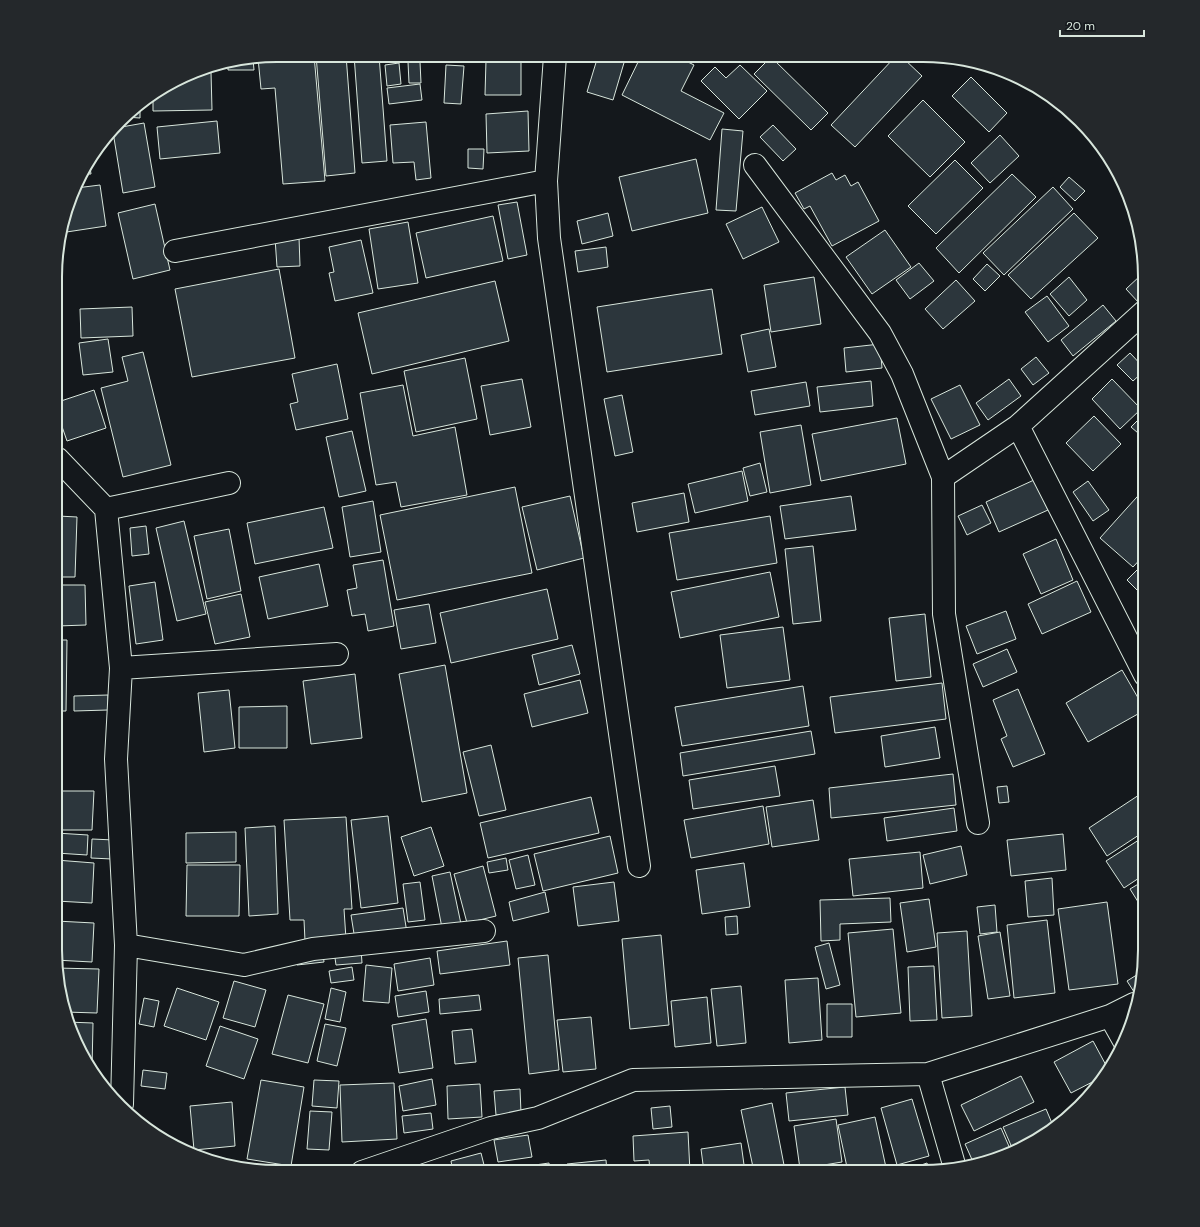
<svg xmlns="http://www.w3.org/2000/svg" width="1200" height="1227" font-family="'DM Sans',sans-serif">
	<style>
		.building { fill: #2c363c; stroke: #d8e6dc }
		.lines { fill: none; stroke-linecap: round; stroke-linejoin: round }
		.minor-casing { stroke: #d8e6dc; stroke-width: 24 }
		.minor { stroke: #14181c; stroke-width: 22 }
		.rim { fill: none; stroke: #d8e6dc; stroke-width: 2 }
	</style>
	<rect width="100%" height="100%" fill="#14181c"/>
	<path class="building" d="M277,55H314L325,181L283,184L275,88L261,89L258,58Z
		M316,55H346L355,173L326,176Z
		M354,55H379L387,161L362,163Z
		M386,55H424V56L387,59Z
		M598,56H626L613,100L587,92Z
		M641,56H676L694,65L681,91L724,113L710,140L622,95Z
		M771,57L828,113L811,130L754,74Z
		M895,57H902L922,76L855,147L831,125Z
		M253,59L254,70H228V63Z
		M486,60H521V95H485Z
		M408,62H420L421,83H409Z
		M399,63L401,84L387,86L385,65Z
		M446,65L464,66L461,104L444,103Z
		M740,65L767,91L739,119L701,81L715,67L726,78Z
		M211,72L212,110L153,111V97L196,73Z
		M971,77L1007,113L989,132L952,96Z
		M420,84L422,100L389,104L387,88Z
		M923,100L965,142L930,177L888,136Z
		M140,105V118L125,117L131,110Z
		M528,111L529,151L487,153L486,114Z
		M217,121L220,153L160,159L157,127Z
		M426,122L431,178L416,180L414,162L393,163L390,125Z
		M144,123L155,187L123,193L113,132L116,128Z
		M773,125L796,149L783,161L760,137Z
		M722,129L743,131L736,211L716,210Z
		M1000,135L1019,156L990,183L971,163Z
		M468,149H484L483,169L468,168Z
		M696,159L708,213L632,231L619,177Z
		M89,160L91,174H82L85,166Z
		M955,160L983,188L936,234L908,206Z
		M832,173L836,180L845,175L851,186L858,182L879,221L832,246L810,206L804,209L795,193Z
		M1012,174L1036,197L959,273L936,248Z
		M1069,177L1085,191L1075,201L1060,187Z
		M100,185L106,226L60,233L76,188Z
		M1053,187L1073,209L1004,275L983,253Z
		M517,202L527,255L508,259L498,205Z
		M155,204L170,270L133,279L118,213Z
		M762,207L779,242L743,259L726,224Z
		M608,213L613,236L582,244L577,221Z
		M1074,213L1098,238L1031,299L1008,275Z
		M493,216L503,261L426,278L416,233Z
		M408,222L418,283L378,289L369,229Z
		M885,230L911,267L872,294L846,257Z
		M299,237L300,266L277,267L275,238Z
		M361,240L373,293L335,301L329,273L334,272L329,247Z
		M606,247L608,267L578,272L575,251Z
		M919,263L934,281L910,299L896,280Z
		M987,264L1000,276L985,291L973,279Z
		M279,269L295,358L192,377L175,289Z
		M1141,275L1145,280V300L1140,304L1126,289Z
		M814,277L821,324L771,332L764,285Z
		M1069,277L1087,300L1069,316L1050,294Z
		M956,280L975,301L943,329L925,309Z
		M495,281L509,341L372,374L358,313Z
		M712,289L722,354L607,372L597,307Z
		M1047,296L1069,326L1048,342L1025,312Z
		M1103,305L1116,321L1073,356L1061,340Z
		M132,307L133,336L81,338L80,309Z
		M769,329L776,367L748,372L741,335Z
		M108,339L113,372L83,375L79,343Z
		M880,344L882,368L846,372L844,348Z
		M143,352L171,465L123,477L101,388L128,381L122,357Z
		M1130,353L1145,369V370L1133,381L1117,365Z
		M1036,357L1049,373L1033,385L1021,369Z
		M465,358L477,419L416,432L404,371Z
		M337,364L348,419L296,430L290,404L298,402L292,374Z
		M522,379L531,427L490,435L481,386Z
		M1009,379L1021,396L988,420L976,403Z
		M1112,379L1141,409L1120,429L1092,399Z
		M871,381L873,406L820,412L817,387Z
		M806,382L810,406L755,415L751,391Z
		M403,385L413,436L455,427L467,495L401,507L396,482L376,485L360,393Z
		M960,385L980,425L951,439L931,399Z
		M94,390L106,428L67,441L58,415V402Z
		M622,395L633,452L615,456L604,399Z
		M1145,413V439L1131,427Z
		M1094,416L1121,444L1093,471L1066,443Z
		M897,418L906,464L821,481L812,434Z
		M801,425L811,485L770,493L760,432Z
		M352,431L366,491L339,497L326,437Z
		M760,463L767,492L750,496L743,468Z
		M742,471L748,501L695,513L688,484Z
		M1034,480L1048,510L999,532L986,502Z
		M1088,481L1109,510L1093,521L1073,492Z
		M515,487L532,573L397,600L380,515Z
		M1145,488V554L1133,567L1100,538Z
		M684,493L689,522L637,532L632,503Z
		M570,496L584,558L537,570L522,507Z
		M851,496L856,530L785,539L780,506Z
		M373,501L381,552L350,557L342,507Z
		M982,505L991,523L967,535L958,516Z
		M324,507L333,548L255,564L247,523Z
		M58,516L77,517L75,577H57Z
		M770,516L777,563L677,580L669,533Z
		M184,521L206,614L177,621L156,528Z
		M146,526L149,554L132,556L130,528Z
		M229,529L241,591L207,599L194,536Z
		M1056,539L1073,580L1041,594L1023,554Z
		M813,546L821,621L793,624L785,549Z
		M383,560L394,626L368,631L365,614L352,616L347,590L357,588L353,565Z
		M1145,562V598L1127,580Z
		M319,564L328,606L268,619L259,577Z
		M770,572L779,617L680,638L671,592Z
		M1077,581L1091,612L1042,634L1028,604Z
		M155,582L163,640L136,644L129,586Z
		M57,585H85L86,625L57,626Z
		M547,589L558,639L451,663L440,613Z
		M241,594L250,637L215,644L205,602Z
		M429,604L436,643L401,649L394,610Z
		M1006,611L1016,639L977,654L966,626Z
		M925,614L931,677L896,681L889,618Z
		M1145,616V628L1139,622Z
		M783,627L790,680L727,688L720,635Z
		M57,640H67L66,711H57Z
		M572,645L580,674L539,685L532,655Z
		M1007,649L1017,672L983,687L973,664Z
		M445,665L467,793L422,802L399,674Z
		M1122,670L1145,710L1088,742L1066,703Z
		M355,674L362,738L311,744L303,681Z
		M580,680L588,713L532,727L524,694Z
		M942,683L946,719L835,733L830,697Z
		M803,686L809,726L682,746L675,707Z
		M1018,689L1045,754L1013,767L1001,739L1007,736L993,700Z
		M229,690L235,748L204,752L198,693Z
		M108,695V710L74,711V696Z
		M287,706V748H239V707Z
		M935,727L940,758L885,767L881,736Z
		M811,731L815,754L683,776L680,753Z
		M491,745L506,810L479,816L463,752Z
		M775,766L780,796L693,809L689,780Z
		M953,774L956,805L831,818L829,788Z
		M1007,786L1009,802L999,803L997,787Z
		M56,791H94L92,830H56Z
		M1145,791V831L1107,856L1089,828Z
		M591,797L599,833L488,858L480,823Z
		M813,800L819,840L772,847L766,807Z
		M763,806L769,844L691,858L684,820Z
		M954,808L957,831L887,841L884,818Z
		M388,816L398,903L361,908L351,820Z
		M346,817L352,909H344L346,939L305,941L304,920H290L284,820Z
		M275,826L278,914L249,916L245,828Z
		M431,827L444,866L414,876L401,837Z
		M236,832V862L186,863V833Z
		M56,833L88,835L87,855L56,853Z
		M1063,834L1066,870L1011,876L1007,840Z
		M610,836L618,873L543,891L534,854Z
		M1145,836V874L1124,888L1106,861Z
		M92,839L114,840L112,859L91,858Z
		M961,846L967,875L930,884L923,855Z
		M920,852L923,888L853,896L849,859Z
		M528,855L535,885L516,889L509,860Z
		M506,858L508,870L489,873L487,862Z
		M56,860L94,863L92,903L56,901Z
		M744,863L750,907L702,914L696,870Z
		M187,865H240L239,916H186Z
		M483,866L496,916L467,923L454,874Z
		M450,872L461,924L442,928L432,876Z
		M1052,878L1054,915L1028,917L1025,881Z
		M1145,880V913L1130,889Z
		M420,882L425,920L408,922L403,884Z
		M614,882L619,921L578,926L573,887Z
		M545,892L549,912L513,921L509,902Z
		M890,898L891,922L840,924V940L821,941L820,900Z
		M929,899L936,947L907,952L900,903Z
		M1107,902L1118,984L1069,990L1058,909Z
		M995,905L997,932L980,934L977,907Z
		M403,908L407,933L355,940L351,915Z
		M737,916L738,934L726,935L725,917Z
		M1047,920L1055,993L1014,998L1007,925Z
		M56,921L94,923L92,962L55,960Z
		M893,929L901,1013L856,1017L848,933Z
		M967,931L972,1016L942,1018L937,933Z
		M1000,932L1010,996L988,999L978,936Z
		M661,935L669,1025L630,1029L622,939Z
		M507,941L510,965L440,974L437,951Z
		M829,943L840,985L826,989L815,947Z
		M361,949L362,963L336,965L334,951Z
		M323,954L324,962L297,965L296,957Z
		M548,955L559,1070L529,1074L518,958Z
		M430,958L434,985L398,991L394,964Z
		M366,965L392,968L389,1003L363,1001Z
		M934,966L937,1020L910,1021L908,967Z
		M352,967L354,980L331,983L329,971Z
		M56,968L99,969L97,1013L65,1012Z
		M1143,971L1136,995L1127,981Z
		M818,978L822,1040L789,1043L785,980Z
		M234,981L266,990L255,1027L223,1018Z
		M741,986L746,1043L717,1046L711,989Z
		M177,988L219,1002L206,1040L164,1026Z
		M331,988L346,992L340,1022L325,1019Z
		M426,991L429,1012L398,1017L395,996Z
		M288,995L324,1004L308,1063L272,1054Z
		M479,995L481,1010L440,1014L439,999Z
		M707,997L711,1043L675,1047L671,1001Z
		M144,998L159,1001L154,1027L139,1024Z
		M827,1004H852V1037H827Z
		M591,1017L596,1069L563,1072L557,1020Z
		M426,1019L433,1068L399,1073L392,1025Z
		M67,1022L93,1023L92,1069Z
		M325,1024L346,1028L337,1066L317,1061Z
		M220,1026L258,1039L244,1079L206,1066Z
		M472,1029L476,1062L455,1064L452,1031Z
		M1093,1041L1108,1069L1104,1076L1071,1093L1054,1062Z
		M143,1070L167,1073L165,1089L141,1086Z
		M1021,1076L1034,1102L974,1131L961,1105Z
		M432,1079L436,1105L403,1111L399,1086Z
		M261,1080L304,1087L291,1166L247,1159Z
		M314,1080L339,1081L337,1108L312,1106Z
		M394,1083L397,1139L342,1142L340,1085Z
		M480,1084L482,1117L448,1119L447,1086Z
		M845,1087L848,1115L789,1121L786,1093Z
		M520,1089L521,1113L496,1115L494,1091Z
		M912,1099L929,1156L897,1165L881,1108Z
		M232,1102L235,1146L194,1150L190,1106Z
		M772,1103L784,1165L754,1172L741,1110Z
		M670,1106L672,1127L653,1129L651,1108Z
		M1046,1109L1054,1128L1013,1150L1003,1127Z
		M310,1111L332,1112L329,1150L307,1149Z
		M431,1113L433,1129L404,1133L402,1116Z
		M875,1117L887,1172H848L838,1125Z
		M836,1119L842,1162L800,1169L794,1126Z
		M1001,1128L1011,1151L994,1160L974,1164L965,1144Z
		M688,1132L690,1172H650L649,1160L634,1161L633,1136Z
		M528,1135L532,1157L498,1162L494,1140Z
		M741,1143L745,1172H704L701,1149Z
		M481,1153L485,1169L476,1172H453L451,1161Z
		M606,1160L607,1172H568L567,1164Z
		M549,1163L550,1172H500V1170Z
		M927,1163L930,1172H901Z"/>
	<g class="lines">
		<defs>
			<path id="minor" d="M555,56L546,181L549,238L639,866
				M755,165L880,333L902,374L943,477L944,614L978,823
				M175,251L546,181
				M1018,426L1145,675
				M58,459L106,509L121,668L116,759L126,945L122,1104
				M943,477L1018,426L1145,311
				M106,509L229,483
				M121,668L337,654
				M126,945L244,965L313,949L484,931
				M1110,1016L1124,1041
				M928,1074L955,1168
				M362,1172L491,1128L538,1118L633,1080L928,1074L1110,1016L1134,1004"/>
		</defs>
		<use href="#minor" class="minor-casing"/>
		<use href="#minor" class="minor"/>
	</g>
	<path d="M0 0H1200V1227H0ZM277 62H923A215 215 0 0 1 1138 277V950A215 215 0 0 1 923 1165H277A215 215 0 0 1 62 950V277A215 215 0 0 1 277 62Z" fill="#24282b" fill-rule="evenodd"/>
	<path class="rim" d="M277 62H923A215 215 0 0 1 1138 277V950A215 215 0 0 1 923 1165H277A215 215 0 0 1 62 950V277A215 215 0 0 1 277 62Z"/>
	<path d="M1060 30v6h84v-6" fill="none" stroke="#d8e6dc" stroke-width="2"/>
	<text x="1066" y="30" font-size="12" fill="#d8e6dc" stroke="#14181c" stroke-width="3" paint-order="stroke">20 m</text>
</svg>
